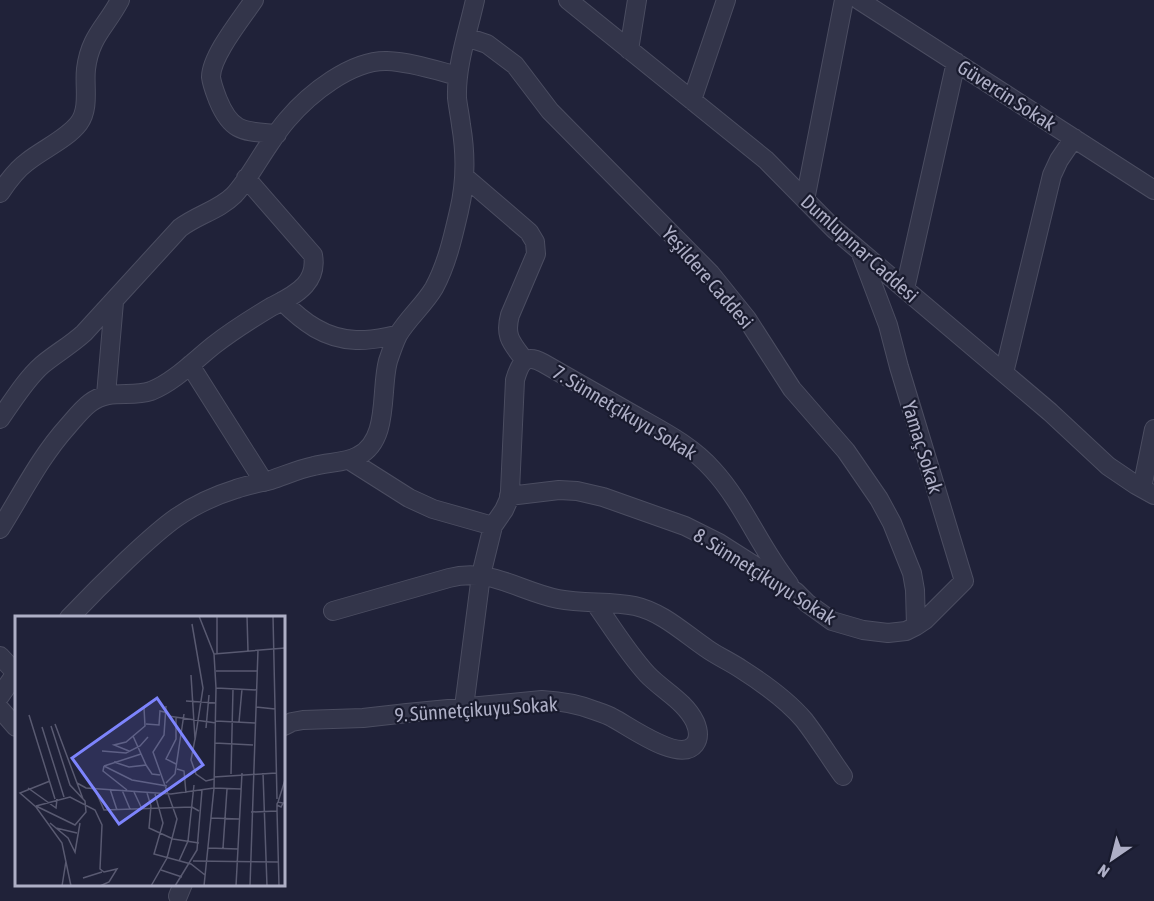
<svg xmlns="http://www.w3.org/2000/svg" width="1154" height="901" font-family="'Asap Condensed',sans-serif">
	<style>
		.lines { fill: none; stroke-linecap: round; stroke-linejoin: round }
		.minor-casing { stroke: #4b4d61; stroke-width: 20 }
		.minor { stroke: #33354a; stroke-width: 18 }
		.labels { text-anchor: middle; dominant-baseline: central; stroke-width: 4.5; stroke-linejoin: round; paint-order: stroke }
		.street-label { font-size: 20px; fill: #aeafc6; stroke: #191b2e }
		.inset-road { fill: none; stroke: #595a71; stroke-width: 1.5 }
		.view { fill: #7d84fd; fill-opacity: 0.15; stroke: #7d84fd; stroke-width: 3 }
		.inset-edge { fill: none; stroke: #aeafc6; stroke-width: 3 }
	</style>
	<rect width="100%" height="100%" fill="#202239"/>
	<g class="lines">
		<defs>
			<path id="minor" d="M254,0C242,18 211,56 211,77C212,85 215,92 218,100C232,134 245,131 277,134
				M568,0L766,160L834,229L1050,412L1108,466L1136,485L1154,495
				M859,0L1154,190
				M466,37L487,44L515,65L550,111L710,273L747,319L792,389L846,451L879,499L892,523L912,573L915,590L916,626
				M629,50L637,0
				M692,100L726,0
				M465,177L529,232L535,242L536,254L510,315C504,337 512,343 525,361
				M0,193C8,181 16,170 27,162C43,149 67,139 79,123C90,108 84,86 86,69C90,36 106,27 120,0
				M805,200L844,0
				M905,289L956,62
				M282,301C303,322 325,339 356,340C370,341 385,337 398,335
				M190,365L264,482
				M1004,373L1052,175L1059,160L1074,138
				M106,395L114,302
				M0,419C12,402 26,379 42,365C55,354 71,345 84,333L180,228C197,215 219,210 234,195C247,181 257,162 268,146C274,137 280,128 287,120C309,94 351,60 387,61C411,62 435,70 458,76
				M349,460L409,498L433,509L493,526
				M1142,488L1154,429
				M509,496L559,490L577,491L603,497L685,526L719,543L796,592L807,603L832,621L863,630L888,633L906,631L916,626L925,620L964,581L899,367L888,325L860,251
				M0,529C22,494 40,457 68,426C75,418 82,409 90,403C110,388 130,398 151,391C174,382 195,360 214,345C232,331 251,319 271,307C283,301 296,295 305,285C313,276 315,266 313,255L246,178
				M333,611L449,578C490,567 519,591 558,599C584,604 610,601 635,606C662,612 684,633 706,648C717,656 729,661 741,669C763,683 787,700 804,720C818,738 830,758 843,776
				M69,618C88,598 107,579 127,560C163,526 187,504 236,489C247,485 259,483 271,480C286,475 299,469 314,466C328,462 345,463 358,456C390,440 380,390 388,361C391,352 394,343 398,335C408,318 424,305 434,288C447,264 453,237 459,211C466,182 466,154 461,125C460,116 458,107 457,98C456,65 468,32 475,0
				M0,656L16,673
				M0,696L16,673
				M464,707L481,575L493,526L504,510L509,499L510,491L515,380C520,363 525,353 543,363C573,380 604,398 634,415C662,431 691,445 713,470C744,504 760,548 789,584
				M0,709L16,727
				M284,726L292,722L303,720L363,718L407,713L542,700C561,701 579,704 596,711C602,713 608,715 613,718C629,726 680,764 695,744C700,737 698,729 695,722C685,701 662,690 647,674C627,652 612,627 595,603
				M178,896L183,884"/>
		</defs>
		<use href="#minor" class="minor-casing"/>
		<use href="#minor" class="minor"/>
	</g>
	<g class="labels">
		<g class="street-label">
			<text transform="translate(1007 95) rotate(33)">Güvercin Sokak</text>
			<text transform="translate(860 248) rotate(42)">Dumlupınar Caddesi</text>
			<text transform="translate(708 277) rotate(49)">Yeşildere Caddesi</text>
			<text transform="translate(625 412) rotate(31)">7. Sünnetçikuyu Sokak</text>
			<text transform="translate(923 447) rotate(73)">Yamaç Sokak</text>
			<text transform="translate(765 576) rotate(32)">8. Sünnetçikuyu Sokak</text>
			<text transform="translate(476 709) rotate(-4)">9. Sünnetçikuyu Sokak</text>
		</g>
	</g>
	<g transform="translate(15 616)">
		<rect width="270" height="270" fill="#202239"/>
		<path class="inset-road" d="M184,0L199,38L201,72L199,172L189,270M202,0V38M232,0L233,35M258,0L262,183M177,8L188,72L180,124M199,38L270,32M201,55H243M176,59L180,123L176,144L181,158L191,165L199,163M201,72L242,74M171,85L201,87M241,91L260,93M14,99L40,183M153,100L201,107M161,102V123L151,143L161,148M201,105L240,107M224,106L227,73M40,108L68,183M131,108L144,109L145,95L153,97M27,111L49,181M191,112L194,79M200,127L238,129M87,135L111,137L125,130L133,121M114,135L99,129L111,126L130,110L129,92M99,146L114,151L131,149L118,120M131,149L137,158L145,159M89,150L117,164L152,170M89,150L126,138M89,150L88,155L112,174M162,153L169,155L171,177M248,157L252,270M216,158L218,73M199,161L261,157M35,165L5,177L21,191L47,227L56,270M62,167L71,172L156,178L199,172L226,173M151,167L160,158L169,98M79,171L89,194L177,191L184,195M13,172L41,192L42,183M95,173L102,194M107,174L115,193M119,176L127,193M132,177L136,190L134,212L158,223L184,227M140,178L148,207L139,238L176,248L190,259M263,186L270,164M262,189L266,191L268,187L263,186L262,188V194L264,270M21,190L55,181L80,194L87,209L85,253L89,256L102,253L94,266L85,270M21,190L60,209L71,196L70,185L55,169L36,110M236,196L262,195M196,202L224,203M35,207L53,222L60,236L65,207M41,212L62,217M193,232L223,233M208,232L212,173M164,245L173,225L179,169M178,245L263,246M146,254L167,261M68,262L87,256M47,270L51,245M136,270L152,242L162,203L138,136L149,119L151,90M160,270L182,234L187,174M221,270L227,157M235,270L243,34"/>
		<path class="view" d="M142,82L188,149L104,208L57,142Z"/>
		<rect width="270" height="270" class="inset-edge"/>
	</g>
	<g transform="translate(1112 859) rotate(215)" stroke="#191b2e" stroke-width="4.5" paint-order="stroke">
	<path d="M0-4.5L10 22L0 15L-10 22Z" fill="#aeafc6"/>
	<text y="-9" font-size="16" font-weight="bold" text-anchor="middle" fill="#aeafc6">N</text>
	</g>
</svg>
